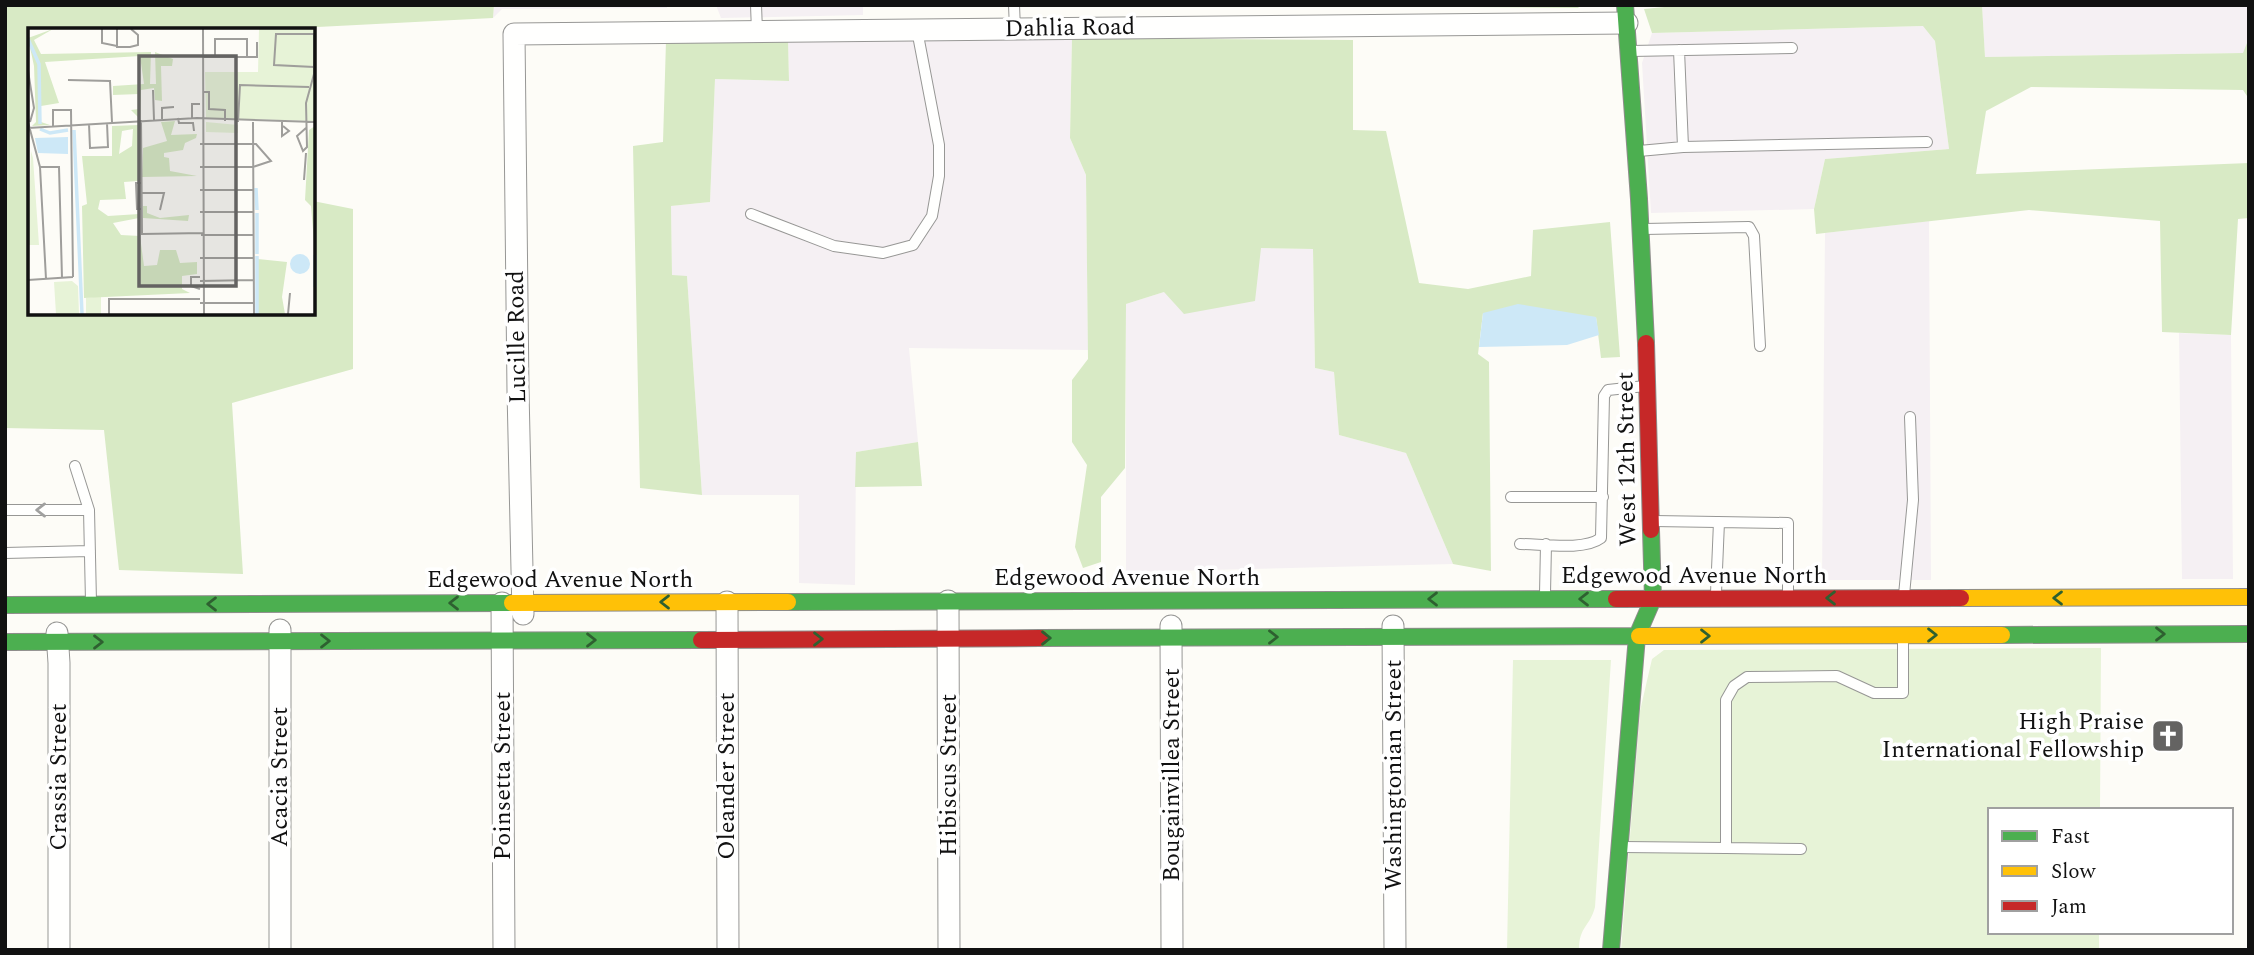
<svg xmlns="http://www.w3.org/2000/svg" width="2254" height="955" font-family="Spectral,serif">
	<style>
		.industrial { fill: #f5f0f3 }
		.green { fill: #e7f3d7 }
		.forest { fill: #d8eac5 }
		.water { fill: #cde8f7 }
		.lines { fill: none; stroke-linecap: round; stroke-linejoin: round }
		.lane-casing { stroke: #979795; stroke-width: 12 }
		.street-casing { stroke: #979795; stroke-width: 23 }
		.fast-casing { stroke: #8e8d8b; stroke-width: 18 }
		.slow-casing { stroke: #8e8d8b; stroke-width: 18 }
		.jam-casing { stroke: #8e8d8b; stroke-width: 18 }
		.lane { stroke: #fffffe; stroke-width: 10 }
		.street { stroke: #fffffe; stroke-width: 21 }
		.fast { stroke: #4caf50; stroke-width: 16 }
		.slow { stroke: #ffc107; stroke-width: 16 }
		.jam { stroke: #c62828; stroke-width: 16 }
		.oneway { stroke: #a0a09f }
		.oneway2 { stroke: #2e6030 }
		.labels { text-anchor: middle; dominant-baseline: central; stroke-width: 7; stroke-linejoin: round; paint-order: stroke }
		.street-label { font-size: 24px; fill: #111; stroke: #fff }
		.poi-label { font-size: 24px; fill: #111; stroke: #fff; text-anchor: end }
		.inset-river { fill: none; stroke: #cde8f7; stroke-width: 3.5 }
		.inset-road { fill: none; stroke: #9f9e9b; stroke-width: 2 }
		.view { fill: #646362; fill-opacity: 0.15; stroke: #646362; stroke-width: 3.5 }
		.inset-edge { fill: none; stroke: #111; stroke-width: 3.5 }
	</style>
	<rect width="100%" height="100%" fill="#fdfcf7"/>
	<path class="industrial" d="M494,5H667V8L502,9L493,18Z
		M716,5H863V15L721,18Z
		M1982,5H2249V38L2244,53L1985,57Z
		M1924,26L1935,41L1949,149L1825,159L1814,209L1651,213L1642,63L1652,33Z
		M1072,38L1070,138L1086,175L1088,350L909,348L918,442L856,452L855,585L799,583V495H702L687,276H672L671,206L710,202L715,79L789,81L788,40Z
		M1929,221L1931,580H1822L1825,233Z
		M1260,248L1313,249L1315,368L1334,372L1339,435L1406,453L1453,564L1126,572V304L1164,292Z
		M2179,333L2231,335L2233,579H2182Z
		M2246,649H2249V950H2247Z"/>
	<path class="green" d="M2101,648L2100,810H1990V932H2099V950H1621L1640,711L1652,659L1664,650Z
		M1513,660H1611L1595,907C1590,927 1579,926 1579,950H1507Z"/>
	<path class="forest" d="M5,5H494L493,18L259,30H30V313H313V201L353,209V369L232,403L243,574L119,570L104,430L5,428Z
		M1229,5H1581L1578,8Z
		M1685,5H1982L1985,57L2243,53L2249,38V99L2243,90L2031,87L1986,111L1976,174L2249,163V218L2238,219L2231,335L2162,332L2160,221L2029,210L1816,234L1814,209L1825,159L1949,149L1935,41L1923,26L1652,33L1644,9Z
		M1072,38L1353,40V130L1386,131L1419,283L1468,289L1531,276L1533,230L1610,222L1620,357L1601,358L1596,317L1483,313L1478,354L1489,362L1491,571L1453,564L1406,453L1339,435L1334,372L1315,368L1313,249L1261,248L1255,301L1184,314L1164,292L1126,304L1125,468L1101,497V562L1083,568L1075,547L1087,465L1072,442V380L1088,359L1086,175L1070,138Z
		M788,40L789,81L715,79L710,202L671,206L672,275L687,276L702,495L640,488L633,146L663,142L666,41Z
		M918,442L922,486L855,487L856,452Z"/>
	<path class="water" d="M1518,304L1596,317L1599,335L1567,345L1479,347L1483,313Z"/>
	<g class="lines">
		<defs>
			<path id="lane" d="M756,5L757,31
				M1014,5L1015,29
				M1679,50L1683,147
				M1631,51L1792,48
				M1639,151L1683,147L1927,142
				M751,214L834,246L883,253L913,245L932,216L939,176V145L917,30
				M1644,229L1749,227L1754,236L1760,346
				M75,466L89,510
				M1511,497H1603
				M5,510H89L91,602
				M1654,521L1788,523V592
				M1520,544C1542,544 1584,551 1601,538L1604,396L1608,390L1645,386
				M5,553L90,551
				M1716,593L1719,522
				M1545,594L1546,544
				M1904,595L1913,500L1910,417
				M1622,847L1726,848V700L1734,686L1747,677L1837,676L1874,693H1903V641
				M1726,848L1801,849"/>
			<path id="street" d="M948,601L949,950
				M727,602L728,950
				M502,603L504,950
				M523,614L518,391L514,34L1627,23
				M1171,626L1172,950
				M1393,626L1395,950
				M280,630V950
				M57,633L59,663V950"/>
			<path id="fast" d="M1625,5L1639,199L1646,343
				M788,602L1616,599
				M5,605L512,603
				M2002,635L2249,634
				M1040,638L1639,636
				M5,642L701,640
				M1611,950L1637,636L1653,599L1651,530"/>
			<path id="slow" d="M1961,598L2249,597
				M512,603L788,602
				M1639,636L2002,635"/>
			<path id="jam" d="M1646,343L1651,530
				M1616,599L1961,598
				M701,640L1040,638"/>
		</defs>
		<use href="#lane" class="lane-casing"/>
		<use href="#street" class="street-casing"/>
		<use href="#fast" class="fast-casing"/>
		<use href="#slow" class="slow-casing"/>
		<use href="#jam" class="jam-casing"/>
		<use href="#lane" class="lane"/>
		<use href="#street" class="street"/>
		<use href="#fast" class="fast"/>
		<use href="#slow" class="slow"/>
		<use href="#jam" class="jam"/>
	</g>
	<defs><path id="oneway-chevron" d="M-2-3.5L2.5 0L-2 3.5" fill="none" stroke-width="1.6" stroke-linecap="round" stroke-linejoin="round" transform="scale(1.75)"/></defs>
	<use class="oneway" href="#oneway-chevron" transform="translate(41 510) rotate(-180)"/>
	<g class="oneway2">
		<use href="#oneway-chevron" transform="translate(1831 598) rotate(180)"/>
		<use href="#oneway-chevron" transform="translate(2058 598) rotate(180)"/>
		<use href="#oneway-chevron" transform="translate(1433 599) rotate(180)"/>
		<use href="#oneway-chevron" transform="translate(1584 599) rotate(180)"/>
		<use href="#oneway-chevron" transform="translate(665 602) rotate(180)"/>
		<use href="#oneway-chevron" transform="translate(454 603) rotate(180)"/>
		<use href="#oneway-chevron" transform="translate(212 604) rotate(180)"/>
		<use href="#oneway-chevron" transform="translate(2160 634)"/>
		<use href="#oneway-chevron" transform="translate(1932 635)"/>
		<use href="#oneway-chevron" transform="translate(1705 636)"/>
		<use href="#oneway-chevron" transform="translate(1273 637)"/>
		<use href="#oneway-chevron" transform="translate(1046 638)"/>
		<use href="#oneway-chevron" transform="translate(818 639)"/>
		<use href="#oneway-chevron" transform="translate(591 640)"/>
		<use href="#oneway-chevron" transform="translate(325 641)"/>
		<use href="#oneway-chevron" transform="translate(98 642)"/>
	</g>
	<defs>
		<symbol id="church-square" viewBox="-11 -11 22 22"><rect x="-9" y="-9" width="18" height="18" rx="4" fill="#646362" stroke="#fff"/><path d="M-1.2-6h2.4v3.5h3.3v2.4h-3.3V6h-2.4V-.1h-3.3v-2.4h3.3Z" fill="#fff"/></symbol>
	</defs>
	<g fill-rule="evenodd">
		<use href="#church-square" x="2149" y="717" width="38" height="38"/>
	</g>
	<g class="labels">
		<g class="street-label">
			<text transform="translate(1070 28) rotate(-1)">Dahlia Road</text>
			<text transform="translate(517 337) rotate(-91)">Lucille Road</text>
			<text transform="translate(1627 459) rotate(-91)">West 12th Street</text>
			<text x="1694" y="576">Edgewood Avenue North</text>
			<text x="1127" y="578">Edgewood Avenue North</text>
			<text x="560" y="580">Edgewood Avenue North</text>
			<text transform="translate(949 775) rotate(-90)">Hibiscus Street</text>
			<text transform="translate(1172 775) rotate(-90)">Bougainvillea Street</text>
			<text transform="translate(1394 775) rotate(-90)">Washingtonian Street</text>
			<text transform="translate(503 776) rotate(-90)">Poinsetta Street</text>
			<text transform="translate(727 776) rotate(-90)">Oleander Street</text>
			<text transform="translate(59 777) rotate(-90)">Crassia Street</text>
			<text transform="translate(280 777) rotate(-90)">Acacia Street</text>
		</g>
		<g class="poi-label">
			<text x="2144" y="722">High Praise<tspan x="2144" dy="28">International Fellowship</tspan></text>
		</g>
	</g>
	<g transform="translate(28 28)">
		<rect width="287" height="287" fill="#fdfcf7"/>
		<path d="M231,1H287V93L178,90L177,44H230ZM178,94L210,97V105L178,104ZM3,123L5,130L11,217H0ZM44,253L50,258L51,286H28L26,254ZM73,268V286H58V270Z" fill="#e7f3d7"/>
		<path d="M25,1L6,12L13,26L123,24L122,56H128L127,24L145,31L144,38H133L134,73L127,72L126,60L113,62L112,91L103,82L111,81V66L85,67V58L116,56L112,28L17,34L31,75L13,78V94L22,97L4,98L8,94L6,38L0,10ZM147,93L143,107L169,106L168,110L157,115L155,122L136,125V129L141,130L142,143L169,148L114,149L115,120L139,113L133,94ZM111,97L110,153L96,154L98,171L72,172L70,181L80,188L111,186V190L85,195L93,207L112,208L116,238L129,237L132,222H148L152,235L169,234V246L154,248V261L162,265L56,270L54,178L59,176L54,128H84V98ZM105,101L104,118L91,126L94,103ZM287,98V226L283,178L277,172L281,102ZM115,178H119V185L132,190L161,187L160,193L115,190ZM230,231L259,234L254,269L257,286H230Z" fill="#d8eac5" fill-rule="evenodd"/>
		<path d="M40,109V126L10,125L7,110ZM262 236a10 10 0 1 1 20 0a10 10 0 1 1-20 0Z" fill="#cde8f7"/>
		<path class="inset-river" d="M0,11L11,36L12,96M12,101L22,105L40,102M46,102L54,286M228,160L229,182M229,185V226M287,227V259M229,228V286"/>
		<path class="inset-road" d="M74,1V15L89,18M89,1V19H102L110,17V7L103,1M175,1L176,286M175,29H229V14M187,29V11H219V29M0,43L6,80L2,94M40,52L82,53L84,94M125,62L126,92M175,64H181V81L197,82V93M150,90L151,95H165L166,103M164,90V76H172M134,91V80L146,79M113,92L114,206L176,205M0,94L12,139H31L34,250M210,94L212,57L281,59M225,94L226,286M254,94V108L261,103L255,98M61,96L62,120L80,119L79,95M25,98V82H43L45,249M0,100L169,90L287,94M278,100L269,108L275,123L279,119L278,75L286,46V6H248L246,37L286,39M172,116H228L243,133L225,139H172M12,139L18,251M276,152L278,125M114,155H108L109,181H114M172,162H226M114,165H136L132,182M172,184H226M173,207H226M172,230H226M172,249H163V258L172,261M0,252L45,249M172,253L226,252M172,275H226M81,286V271H172M260,286L262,265"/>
		<path class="view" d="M111,28H208V258H111Z"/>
		<rect width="287" height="287" class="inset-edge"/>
	</g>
	<rect width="2254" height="955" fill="none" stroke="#111111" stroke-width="14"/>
	<rect x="1988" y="808" width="245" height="126" fill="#ffffff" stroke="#a0a0a0" stroke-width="2"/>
	<rect x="2002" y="831" width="35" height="10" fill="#4caf50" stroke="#a0a0a0" stroke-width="2"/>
	<text x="2051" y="843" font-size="21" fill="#111111">Fast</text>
	<rect x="2002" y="866" width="35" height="10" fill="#ffc107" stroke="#a0a0a0" stroke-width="2"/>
	<text x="2051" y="878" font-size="21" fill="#111111">Slow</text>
	<rect x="2002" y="901" width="35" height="10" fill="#c62828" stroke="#a0a0a0" stroke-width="2"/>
	<text x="2051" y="913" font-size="21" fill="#111111">Jam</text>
</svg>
